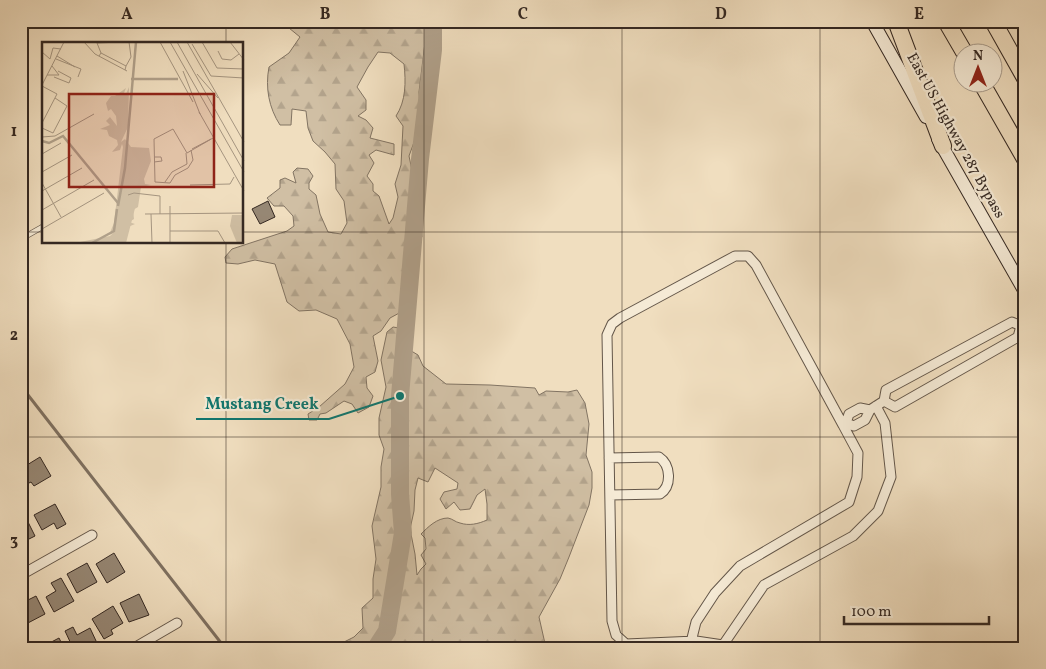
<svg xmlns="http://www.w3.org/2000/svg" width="1046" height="669" font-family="Vollkorn,serif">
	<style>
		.forest { fill: url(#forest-firs); stroke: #827463; fill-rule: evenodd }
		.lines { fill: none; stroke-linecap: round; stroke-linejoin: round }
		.stream { stroke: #7e7060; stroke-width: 3 }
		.river { stroke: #b0a08a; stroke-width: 18 }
		.building { fill: #968774; stroke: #342822 }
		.service-casing { stroke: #635649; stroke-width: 6 }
		.minor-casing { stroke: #635649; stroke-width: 11 }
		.secondary-casing { stroke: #342822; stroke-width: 14 }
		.motorway-casing { stroke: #342822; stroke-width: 18 }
		.service { stroke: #f5ead5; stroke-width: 4.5 }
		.minor { stroke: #f5ead5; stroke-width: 9 }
		.secondary { stroke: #f5ead5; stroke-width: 12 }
		.motorway { stroke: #f0debf; stroke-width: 16 }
		.grid { fill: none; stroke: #342822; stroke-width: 1; stroke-opacity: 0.55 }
		.labels { text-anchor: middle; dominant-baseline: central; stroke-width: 4.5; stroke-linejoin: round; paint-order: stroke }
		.street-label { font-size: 15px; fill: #342822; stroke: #f5ead5 }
		.inset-river { fill: none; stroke: #b0a08a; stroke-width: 2.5 }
		.inset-road { fill: none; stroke: #a59580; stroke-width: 1 }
		.view { fill: #8f2418; fill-opacity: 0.15; stroke: #8f2418; stroke-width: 2.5 }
		.inset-edge { fill: none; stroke: #342822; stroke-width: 2.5 }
		.leader { fill: none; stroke: #0f766e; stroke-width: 2 }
		.callout-dot { fill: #0f766e; stroke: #f5ead5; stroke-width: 2 }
		.callout-label { font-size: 16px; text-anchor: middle; font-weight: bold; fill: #0f766e; stroke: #f5ead5; stroke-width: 4.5; stroke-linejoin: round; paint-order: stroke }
		.neatline { fill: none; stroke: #342822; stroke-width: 2 }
		.grid-label { font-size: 16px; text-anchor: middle; font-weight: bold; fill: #342822 }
	</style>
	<defs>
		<pattern id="forest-firs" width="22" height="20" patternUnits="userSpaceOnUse" patternTransform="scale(1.25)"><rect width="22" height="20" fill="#d0bfa4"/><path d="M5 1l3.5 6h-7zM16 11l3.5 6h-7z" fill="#b3a48d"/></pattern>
	</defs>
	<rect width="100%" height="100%" fill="#f0debf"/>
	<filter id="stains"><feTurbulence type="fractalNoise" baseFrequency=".004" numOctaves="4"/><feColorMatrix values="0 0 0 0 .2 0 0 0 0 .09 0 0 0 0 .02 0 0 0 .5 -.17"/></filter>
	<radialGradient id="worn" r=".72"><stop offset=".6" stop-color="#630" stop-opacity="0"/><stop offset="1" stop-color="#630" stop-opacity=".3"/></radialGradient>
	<path class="forest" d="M294,21H427V26L419,92L421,123L409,156L420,209L422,237L406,255L403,311L390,318L381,331L373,336L378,361L375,372L366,377L367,388L373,396L369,407L358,413L352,404L344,401L326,413L320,414L317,420H309L308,414L319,407L345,384L354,367L350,344L337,319L316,310L299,311L287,302L275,264L255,260L238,264L226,263L225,257L232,249L287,231L294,226L293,216L284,206H274L267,198L280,188V180L285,178L296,183L293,172L297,168L308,169L313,176L309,183V189L316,195L320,214L328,232L341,234L347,223L344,201L336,189L335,164L325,152L313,141L308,128L306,111L292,109L291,125H280C269,108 265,88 269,67L289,53L300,37L289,28ZM378,52L390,53L404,64C406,82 406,101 396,116L403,126L401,165L395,184L398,197L393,218L389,224L379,196L373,191V184L367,176L374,163L369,155L376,150L394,155V144L370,138L373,128L366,120L358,116L366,110V100L357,87L368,67Z
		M393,327L399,328L403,333V346L418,355L423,366L446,384L490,385L535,388L539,395L546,391L568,392L577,390L585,403L589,424L586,455L592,472V488L589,505L569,557L560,579L539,617L546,648H340V644L354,637L363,628L362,608L373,598V579L376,559L372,526L381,487V467L384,449L379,435V418L386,387L381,360L387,332ZM435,468L458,483L457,489L444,492L440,499L446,509L454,502L460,510L470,509L477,495L485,489L487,504V520C478,524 469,526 460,523C455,522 453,519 448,518C437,518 428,527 421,534L425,538L426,549L421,555L426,564L421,569L417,575L415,554L410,529L414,511L415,490L418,478L428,482Z"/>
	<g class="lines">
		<path class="stream" d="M21,386L225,648"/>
		<path class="river" d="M376,648L387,631L403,533L400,494V396L420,159L433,50V21"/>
	</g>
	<path class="building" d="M268,201L275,217L260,224L252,209Z
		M40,457L51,476L34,486L31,482L25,485L21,478V462L24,461L27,465Z
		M55,504L66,524L57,529L54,523L42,530L34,515Z
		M27,520L35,536L25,541L28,546L21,550V523Z
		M114,553L125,572L107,583L96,564Z
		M87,563L97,582L77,593L67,574Z
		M61,578L74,601L54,612L46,597L56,591L51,583Z
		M139,594L149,615L129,622L120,603Z
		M36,596L45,614L26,624L21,615V600L23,599L24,602Z
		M113,606L123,623L111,630L113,634L104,639L92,619Z
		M73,627L77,635L90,628L97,643L87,648H73L65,631Z
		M59,638L64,648H40Z"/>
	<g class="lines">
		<defs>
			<path id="service" d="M21,239L44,226"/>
			<path id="minor" d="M884,401L895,407L1018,337L1021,326
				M876,406L885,423L891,477L878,511L853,536L764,585L723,645L696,641L626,644L616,635L612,621L607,335L612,324L620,318L735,256H748L756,265L843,425L846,423L854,426L865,420L870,410L884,401L886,390L1012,322L1021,326
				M846,423L849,414L860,408L870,410
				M609,458L659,457C671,465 672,486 660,494L610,495
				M21,575L92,535
				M691,642L696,622L715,593L740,566L849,502L857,477L858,453L843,425
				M134,648L177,623"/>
			<path id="secondary" d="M872,21L926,117
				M938,139L1025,292"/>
			<path id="motorway" d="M896,21L943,146
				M946,21L964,52
				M993,21L1025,78
				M981,82L1025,159"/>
		</defs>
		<use href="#service" class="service-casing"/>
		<use href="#minor" class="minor-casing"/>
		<use href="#secondary" class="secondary-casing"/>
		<use href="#motorway" class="motorway-casing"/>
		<use href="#service" class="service"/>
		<use href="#minor" class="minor"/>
		<use href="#secondary" class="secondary"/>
		<use href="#motorway" class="motorway"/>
	</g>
	<path class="grid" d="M226,21V44M424,21V648M622,21V648M820,21V648M21,232H44M242,232H1025M226,242V648M21,437H1025"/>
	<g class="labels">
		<g class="street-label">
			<text transform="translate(955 136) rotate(61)">East US Highway 287 Bypass</text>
		</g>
	</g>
	<g transform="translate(42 42)">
		<rect width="201" height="201" fill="#f0debf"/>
		<path d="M190,173H201V201H195L188,184Z" fill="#d0bfa4"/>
		<path d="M87,45L86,85L79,100L83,97L89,105L107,106L109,119L102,137L103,142L109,143L99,145L96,165L91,168L92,177L87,180L93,182L67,193L72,181L81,105L80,102L78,108L70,110L76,103L75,98L67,94L65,88L58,87L68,83L64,79L68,75L75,84L74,74L69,67L66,69L64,61L69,54H73L84,46L82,51L84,52Z" fill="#d0bfa4"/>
		<path d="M99,143L84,201H33L68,194L73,189L78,167V144Z" fill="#d0bfa4"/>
		<path class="inset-river" d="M89,37H136M0,99L7,101L21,94L76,161M76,164L83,126L94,0M50,201L72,189L75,167"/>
		<path class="inset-road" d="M42,0L53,12L85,29M118,0L151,60M128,0L202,130M135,0L202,119M145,0L202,100M160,0L175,26L202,27M188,0L202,18M150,2L169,34L202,36M176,9L180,17L189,18L197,12M0,10L8,17L11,6L19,7M59,11L55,1L78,0M15,14L33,25M57,14L59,11L84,24L83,28M14,17L39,27L36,35M84,24L89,15L87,0M141,29L158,72M155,32L176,56M5,33H17L10,24M12,35L27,41L29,36L16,29M0,43L22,0M0,44L15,52L0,81M157,70L202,149M0,86L11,91L25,64L13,56M0,95L13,94L52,72M150,107L169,97M145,111L131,87L112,97L113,140L128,141L133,133L146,126L151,118L149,108M145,111L171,96M0,112L19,101M112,115H119L120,119L112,120M0,130L30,113M123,140L130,130L145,122L144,111M0,141L19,175M148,143L188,142L192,135M0,149L40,126M86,153L92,151L118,154V172M128,164V201M0,168L52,138M103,172L202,171M109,172L110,201M0,187L62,151M128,189H176L183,201"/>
		<path class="view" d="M27,52H172V145H27Z"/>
		<rect width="201" height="201" class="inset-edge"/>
	</g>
	<path class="leader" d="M400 396L329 419H196"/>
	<circle class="callout-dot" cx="400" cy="396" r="5"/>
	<g class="callout-label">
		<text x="262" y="409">Mustang Creek</text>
	</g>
	<rect width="1046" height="669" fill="none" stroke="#f0debf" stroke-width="55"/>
	<g transform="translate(978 68)"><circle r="24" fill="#f5ead5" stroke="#a89c8d"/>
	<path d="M0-4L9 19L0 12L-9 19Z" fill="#8f2418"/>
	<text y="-8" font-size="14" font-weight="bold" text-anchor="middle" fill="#342822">N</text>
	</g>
	<path d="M844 616v8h145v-8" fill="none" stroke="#342822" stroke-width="2.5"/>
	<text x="851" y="616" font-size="15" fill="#342822" stroke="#f5ead5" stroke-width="4" paint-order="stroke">100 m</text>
	<rect x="28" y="28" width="990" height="614" class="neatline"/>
	<g class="grid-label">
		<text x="127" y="19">A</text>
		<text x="325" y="19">B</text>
		<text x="523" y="19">C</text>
		<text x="721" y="19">D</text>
		<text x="919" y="19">E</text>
		<text x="14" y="136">1</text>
		<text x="14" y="340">2</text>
		<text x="14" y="545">3</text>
	</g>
	<rect width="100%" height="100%" filter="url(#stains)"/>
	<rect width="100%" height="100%" fill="url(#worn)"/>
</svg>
